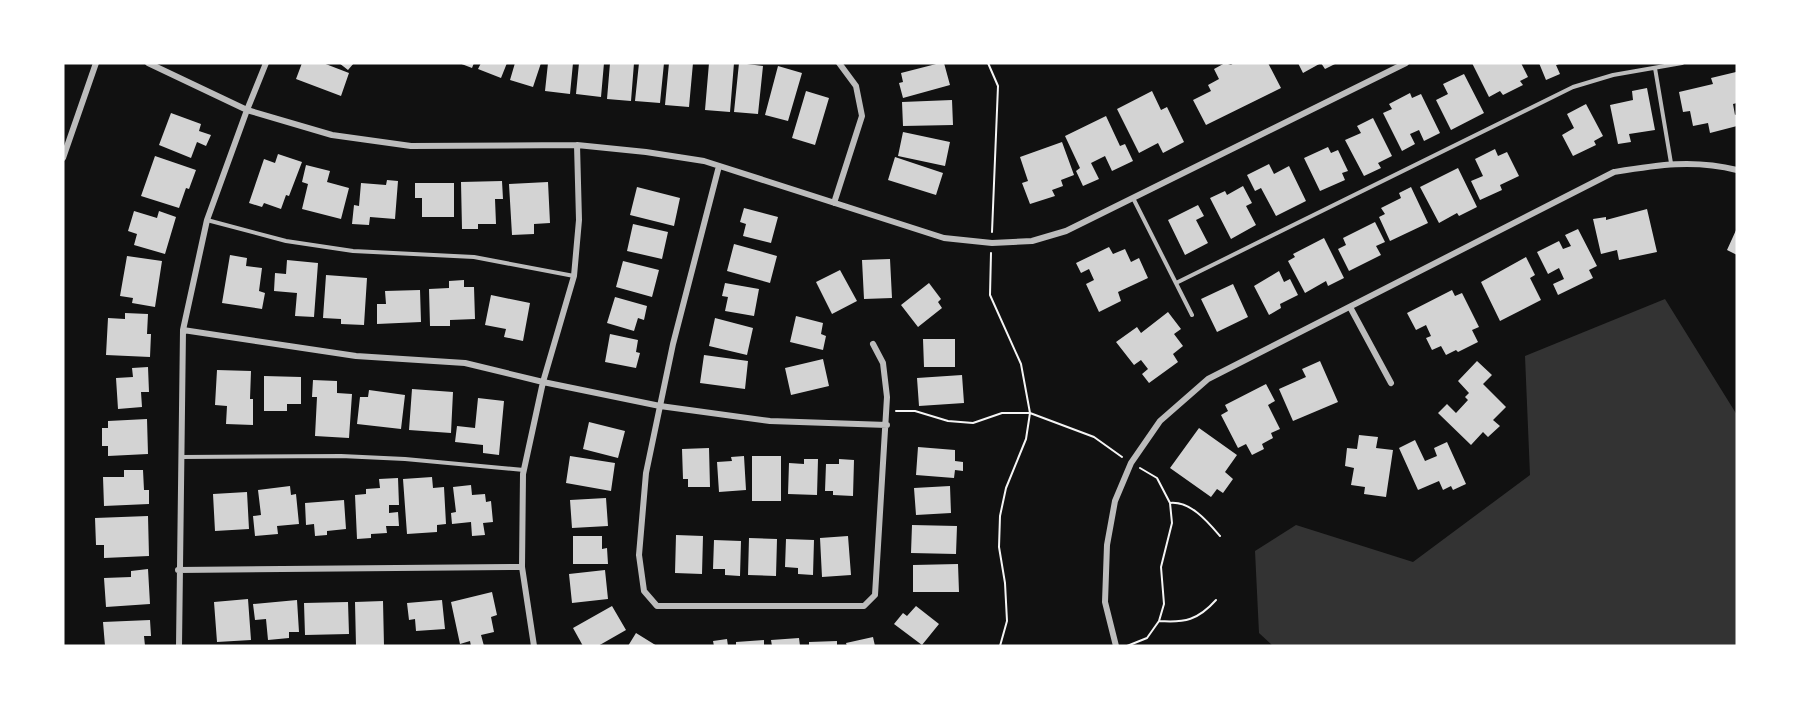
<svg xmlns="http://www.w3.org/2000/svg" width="1800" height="709" font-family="'IBM Plex Serif',serif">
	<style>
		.water { fill: #333 }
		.building { fill: #d3d3d3 }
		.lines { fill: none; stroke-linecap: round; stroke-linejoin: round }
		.path { stroke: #f5f5f5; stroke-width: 2 }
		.service { stroke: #bcbcbc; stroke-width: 4 }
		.minor { stroke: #bcbcbc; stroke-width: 6 }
	</style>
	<rect width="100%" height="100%" fill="#111"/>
	<path class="water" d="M1665,299L1737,415V646H1273L1259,633L1255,551L1296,525L1413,562L1530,475L1525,356Z"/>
	<path class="building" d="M302,63H323L349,73L341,96L296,79Z
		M339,63H354L348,70Z
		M459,63H474L472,68Z
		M481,63H507L501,78L478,69Z
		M515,63H541L533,87L510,80Z
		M548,63H573L570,94L545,91Z
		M579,63H604L601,97L576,94Z
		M610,63H634L631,101L607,99Z
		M639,63H664L660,103L635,101Z
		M669,63H693L689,107L665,105Z
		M709,63H734L730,112L705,110Z
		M739,63L763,66L758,114L734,112Z
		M940,63H944L950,85L903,98L899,83L903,82L901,73Z
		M1225,63L1231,65L1234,63H1268L1281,88L1206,125L1193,100L1211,91L1208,85L1219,79L1214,69Z
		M1298,63H1337L1325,69L1321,63L1303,73Z
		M1472,63H1521L1528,77L1520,81L1523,85L1503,95L1500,91L1489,97Z
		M1539,63H1562L1556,65L1560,74L1546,80Z
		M778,66L802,73L788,121L765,115Z
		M1736,72L1737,103L1733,104L1735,115L1737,114V126L1710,133L1708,123L1693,126L1690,111L1683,112L1679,92L1713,84L1711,78Z
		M1464,74L1484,113L1451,130L1436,100L1448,94L1443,84Z
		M1647,88L1655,130L1629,134L1631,142L1618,144L1610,105L1633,100L1632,91Z
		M806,91L829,98L815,145L792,138Z
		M1152,91L1161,110L1167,107L1184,142L1163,153L1158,143L1139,153L1117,109Z
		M1410,93L1412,98L1421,94L1440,133L1424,141L1419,130L1410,134L1415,144L1402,151L1383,113L1392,109L1389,104Z
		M952,100L953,125L903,126L902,102Z
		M1586,104L1603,136L1594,141L1596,145L1573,156L1562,135L1574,128L1567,114Z
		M171,113L201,124L199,131L211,135L206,146L197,142L191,158L159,145Z
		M1106,116L1120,146L1125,144L1133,161L1112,171L1105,156L1091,163L1099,179L1083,186L1076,171L1080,168L1065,136Z
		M1373,118L1392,156L1378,163L1381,168L1364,176L1345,140L1361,133L1357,126Z
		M903,132L950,142L945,166L898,156Z
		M1062,142L1074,175L1061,180L1063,186L1052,190L1055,196L1030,204L1022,183L1028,181L1020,157Z
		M1328,147L1331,153L1338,150L1348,171L1342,173L1345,180L1320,191L1304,158Z
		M1495,149L1498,156L1507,152L1519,176L1500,185L1502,190L1480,200L1471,181L1483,176L1475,159Z
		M278,154L302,162L289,196L286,195L281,209L264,203L262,207L249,203L264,159L275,163Z
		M155,156L196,170L189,189L186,188L179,208L141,196Z
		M895,157L943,173L936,195L888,180Z
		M1269,164L1274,174L1289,166L1306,201L1276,216L1261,188L1255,191L1247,175Z
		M306,165L330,171L327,182L349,188L341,219L302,209L308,184L302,182Z
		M1458,168L1477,207L1459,216L1457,213L1439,223L1420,187Z
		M387,180L398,181L395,219L370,217L369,225L352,224L354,205L359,206L361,183L386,185Z
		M502,181L503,199H495L496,224H478V229H462L461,182Z
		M548,182L550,223L534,224V234L512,235L509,184Z
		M415,183H454V217H422V198H415Z
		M1243,186L1252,203L1246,206L1256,225L1231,239L1210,198L1225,191L1227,195Z
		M637,187L680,198L674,226L630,215Z
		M1411,187L1428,223L1390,241L1379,217L1385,214L1381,208L1401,198L1399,193Z
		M1198,205L1204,216L1196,220L1208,243L1185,255L1168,220Z
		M744,208L778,217L771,243L743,236L746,224L740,222Z
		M1647,209L1657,252L1619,260L1617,250L1601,254L1593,219L1606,217V220Z
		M134,211L157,218L159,211L176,217L165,254L134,245L137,234L128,231Z
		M1375,222L1385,242L1376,246L1381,255L1349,271L1338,249L1346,245L1343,238Z
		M633,224L668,232L662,259L627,251Z
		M1737,228V255L1727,250Z
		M1578,229L1597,266L1589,270L1593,278L1558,295L1553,284L1564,279L1559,268L1548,274L1537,252L1559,241L1563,249L1571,246L1565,235Z
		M1324,238L1344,278L1328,286L1326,281L1305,293L1288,261L1295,257L1293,254Z
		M734,244L777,256L770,283L727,271Z
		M1109,247L1113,254L1125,249L1131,262L1139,258L1148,278L1118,292L1121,301L1099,312L1086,284L1094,280L1089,269L1081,273L1076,263Z
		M230,255L247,258L246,266L262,268L259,291L265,293L262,309L222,303Z
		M127,256L162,261L155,307L132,303L133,298L120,296Z
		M1526,257L1535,275L1530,278L1541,300L1500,321L1481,282Z
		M890,259L892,298L864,299L862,260Z
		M287,260L318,263L314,317L295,316L297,293L274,291L275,273L286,274Z
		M623,261L659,270L652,297L616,287Z
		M840,270L857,301L832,314L816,282Z
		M1279,271L1284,282L1290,279L1298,295L1280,304L1281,308L1269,315L1254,286Z
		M326,275L367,278L364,325L341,324V319L323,318Z
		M464,280V287H474L475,319L450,320V326H430L429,289L449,288V281Z
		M725,283L759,289L754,316L725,311L728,297L722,296Z
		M929,283L941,299L938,302L942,308L918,327L901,305Z
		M1233,284L1248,317L1217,332L1201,299Z
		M420,290L421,322L377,324V304H386L385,291Z
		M1452,290L1455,296L1462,293L1479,327L1472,330L1478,342L1458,352L1456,350L1446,355L1441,346L1432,350L1426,338L1431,336L1426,325L1416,330L1407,313Z
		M491,295L530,303L523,341L504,337L506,329L485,325Z
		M615,297L647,306L644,320L638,318L634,331L607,323Z
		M1168,312L1181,329L1174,334L1183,346L1173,354L1178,362L1149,383L1142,374L1148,369L1141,360L1134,365L1116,342L1137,327L1141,333Z
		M125,313L148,314L147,334H151L150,357L106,355L108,318L125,319Z
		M796,316L823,323L821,334L826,336L823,350L790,342Z
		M715,318L753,328L747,355L709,346Z
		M610,334L638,340L636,352L640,353L636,368L605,362Z
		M923,339H955V367H924Z
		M704,355L748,361L745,389L700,383Z
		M823,359L829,386L791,395L785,368Z
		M1320,361L1338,402L1293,421L1279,389L1306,377L1302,369Z
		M1477,361L1492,375L1483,384L1506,407L1493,420L1500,426L1488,437L1483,432L1471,445L1438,413L1447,404L1456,413L1468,400L1465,397L1469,393L1458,381Z
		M148,367L149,392H141L142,407L118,409L116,378L133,377L132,368Z
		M217,370L251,371L250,399H253V425L226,424L227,406L215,405Z
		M962,375L964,403L919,406L917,378Z
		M264,376L301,377V404H287V411H264Z
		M313,380L337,381V393L352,394L349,438L315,436L317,397H312Z
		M1266,384L1275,401L1268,405L1280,429L1271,433L1273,438L1262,444L1264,449L1252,455L1246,444L1238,448L1221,415L1228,411L1225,405Z
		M412,389L453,392L451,433L409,430Z
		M369,390L405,395L401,429L357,424L360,397H368Z
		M478,398L504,401L499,455L483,453V445L455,442L457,426L475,428Z
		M147,419L148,454L108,456V446H102V428H108V421Z
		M589,422L625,431L618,458L583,449Z
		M1199,428L1237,455L1225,472L1233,479L1223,493L1217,489L1211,497L1170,468Z
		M1359,435L1378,437L1376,448L1393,450L1386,497L1364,494L1365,487L1351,485L1354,468L1345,466L1347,448L1357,449Z
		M1415,440L1425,461L1437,456L1434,448L1447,442L1466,484L1453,490L1451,486L1443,490L1439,481L1418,490L1399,448Z
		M918,447L955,450V461L963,462V471L955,470L954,478L916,475Z
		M709,448L710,487H688V479H683L682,449Z
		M570,456L615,463L611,491L566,483Z
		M744,456L746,490L719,492L717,462L732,461L731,457Z
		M752,456H781V501H752Z
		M804,459H818L817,495L788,494L789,463L804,464Z
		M839,459L854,460L853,496L833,495V491H825L826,464H839Z
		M124,470H143L144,490H149V504L104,506L103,477H124Z
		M432,477L433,488L444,487L446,524L437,525V532L407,534L403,479Z
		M398,478L399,505H389V513L398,512L399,526H386L387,533L371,534V538L357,539L355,495L366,494V489L380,488L379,479Z
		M471,485L472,495L485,494L486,502L491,501L493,522L483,523L485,535L472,536L471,522L452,524L451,513L456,512L453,487Z
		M290,486L291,495L296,494L299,524L277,526L278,534L255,536L253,516L261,515L258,490Z
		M950,486L951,513L916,515L914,488Z
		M247,492L249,529L215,531L213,494Z
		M606,498L608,526L572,528L570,500Z
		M344,500L346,529L327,531V535L315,536L314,524L306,525L305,503Z
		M148,516L149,556L104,558V545H96L95,518Z
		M912,525L957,526L956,554L911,553Z
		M676,535L703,536L702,574L675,573Z
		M573,536H602V549L607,548L608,564H573Z
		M848,536L851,575L822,577L820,538Z
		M749,538L777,539L776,576L748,575Z
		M786,539L814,540L813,575L798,574V568L785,567Z
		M714,540L741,541L740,576L725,575V569H713Z
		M958,564L959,592H913V565Z
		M148,569L150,604L106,607L104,578L131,577V571Z
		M605,570L608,599L572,603L569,574Z
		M492,592L497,615L491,617L494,632L481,635L484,646H471L470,641L460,644L451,602Z
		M248,599L251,640L217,642L214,602Z
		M297,600L299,632H289V638L268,640L266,619L255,620L253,604Z
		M442,600L445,629L416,631L415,619L409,620L407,603Z
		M383,601L384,646H356L355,602Z
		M348,602L349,634L305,635L304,603Z
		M612,606L626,630L598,646H583L573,628Z
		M916,606L939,624L922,645L894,624L903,613L907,616Z
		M150,620L151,636H144L145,646H105L103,622Z
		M636,633L657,646H628Z
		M873,637L875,646H847L846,643Z
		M799,638L800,646H772L771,640Z
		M727,639L728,646H714L713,641Z
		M764,640V646H736V642Z
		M837,641V646H809V642Z"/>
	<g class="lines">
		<path class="path" d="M988,63L998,86L992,232
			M991,253L990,295L1021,364L1030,413L1094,437L1122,457
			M896,411H915L948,421L973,423L1002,413H1030L1026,439L1006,488L1000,516L999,547L1005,583L1007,621L1000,646
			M1170,503C1191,501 1208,522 1220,536
			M1159,621C1185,623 1198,620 1216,600
			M1127,646L1147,638L1159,621L1164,604L1161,567L1172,523L1170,503L1157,478L1140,468"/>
		<path class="service" d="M1655,68L1671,163
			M1133,198L1192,315
			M207,220L286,241L353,251L474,257L574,276
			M1176,283L1573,87L1613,75L1682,63
			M181,457L341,456L405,459L524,470"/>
		<path class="minor" d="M148,63L247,110L332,135L411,146L577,145L646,152L704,161L944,238L992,243L1032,241L1066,231L1406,63
			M63,158L96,63
			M719,166L673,344L646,473L639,555L644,591L657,606H864L875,595L887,397L883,363L873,344
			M834,203L862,116L856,86L839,63
			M1350,307L1391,383
			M183,330L356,356L465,363L543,382L660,406L770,421L887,425
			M178,570L522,567
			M179,646L183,330L207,220L247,110L266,63
			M534,646L522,567L523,474L543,382L574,276L579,220L577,145
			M1116,646L1105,602L1107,545L1115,501L1131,463L1160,421L1208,379L1614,172C1657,165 1693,159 1737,170"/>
	</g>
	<rect width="1800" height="709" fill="none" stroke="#ffffff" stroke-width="129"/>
</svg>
